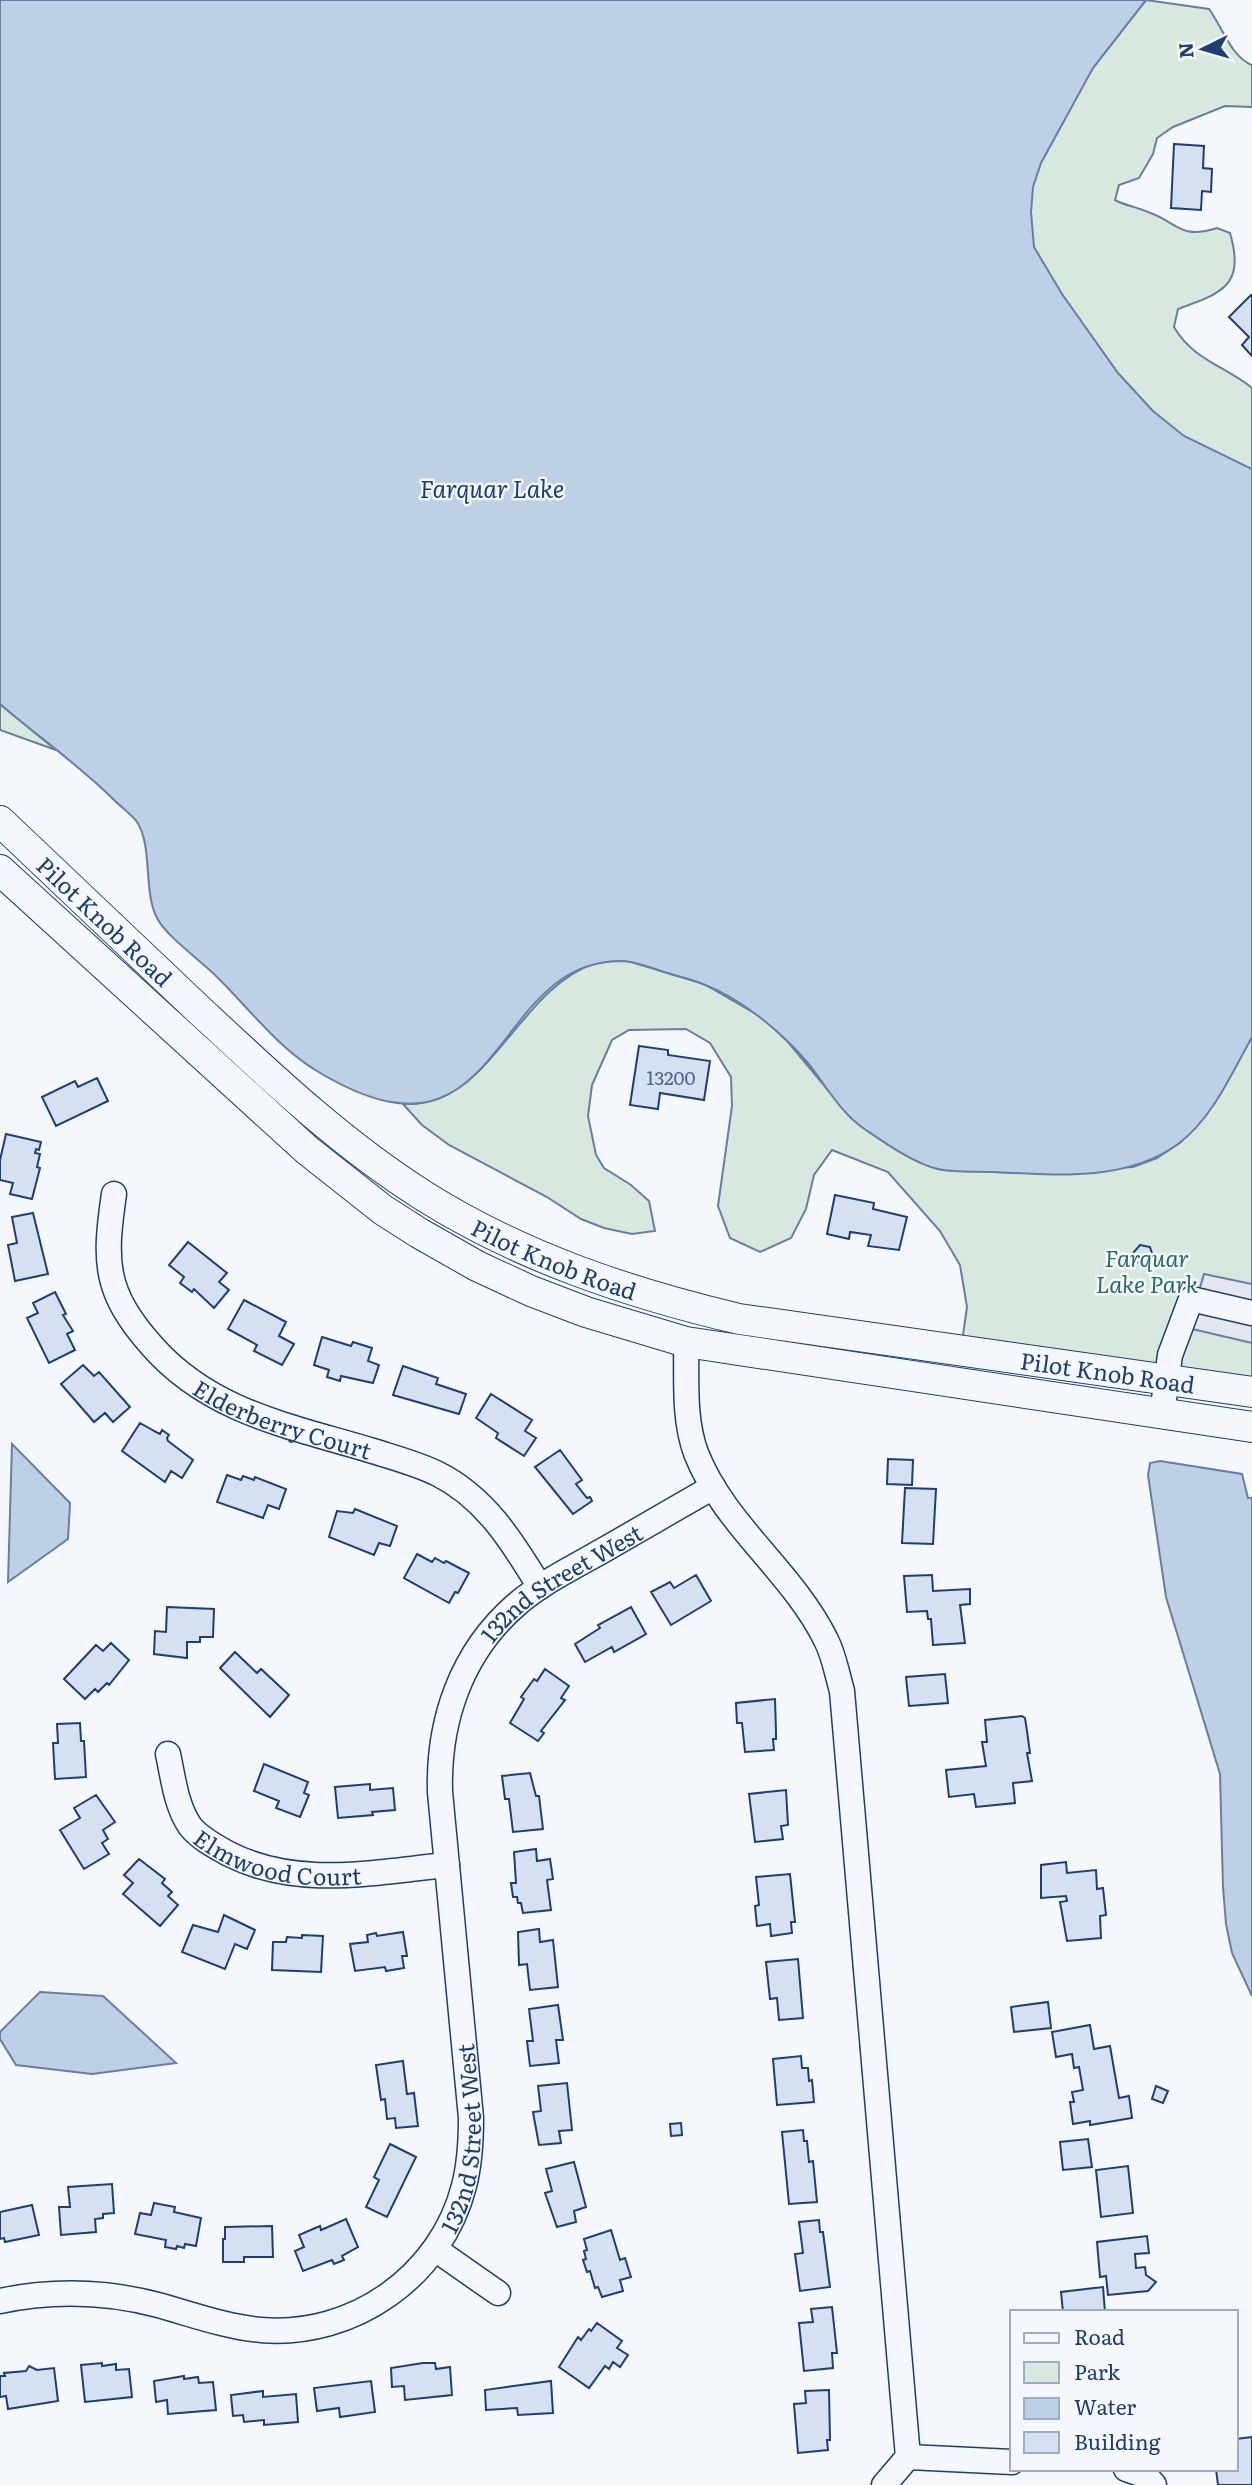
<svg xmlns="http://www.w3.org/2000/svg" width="1252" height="2485" font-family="Literata,serif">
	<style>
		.green { fill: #d7e8df; stroke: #687fa3; stroke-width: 2 }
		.parking { fill: #e3e8f0; stroke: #687fa3; stroke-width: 2 }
		.water { fill: #bed0e5; stroke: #687fa3; stroke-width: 2 }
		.building { fill: #d5e0f0; stroke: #1d3f73; stroke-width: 2 }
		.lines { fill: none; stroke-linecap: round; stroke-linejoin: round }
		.minor-casing { stroke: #1d3f73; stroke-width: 27 }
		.major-casing { stroke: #1d3f73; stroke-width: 32 }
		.minor { stroke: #f4f7fb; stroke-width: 24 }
		.major { stroke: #f4f7fb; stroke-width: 30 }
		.labels { text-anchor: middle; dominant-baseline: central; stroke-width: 5; stroke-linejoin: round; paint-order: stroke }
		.number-label { font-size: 19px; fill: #4b6792 }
		.street-label { font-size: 23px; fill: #1d3f73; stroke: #f4f7fb }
		.park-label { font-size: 23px; font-style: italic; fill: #2c6c60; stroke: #f4f7fb }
		.water-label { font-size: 24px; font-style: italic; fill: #1d3f73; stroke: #f4f7fb }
	</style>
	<rect width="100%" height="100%" fill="#f4f7fb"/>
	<path class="green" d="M1146,0L1209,9C1223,28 1231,57 1252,65V107L1225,106L1173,127L1157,138L1153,154L1139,178L1119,185L1115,200C1126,206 1137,207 1148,212C1179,223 1180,240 1217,228L1230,233C1245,285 1223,293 1178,309L1174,327C1193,360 1225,366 1252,388V502L1089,385L1005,181Z
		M0,704L1,705L56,750L0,730Z
		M628,961L704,984L763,1018L788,1042L852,1119L937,1169L1014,1173L1133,1167L1157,1158L1181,1142L1234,1069L1252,1037V1392L961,1349L967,1307L960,1265L940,1231L888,1172L832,1150L814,1175L806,1209L791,1238L760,1252L730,1238L718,1206L732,1106L731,1077L710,1043L686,1029L629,1030L612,1040L592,1085L588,1116L596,1155L604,1168L631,1185L649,1201L655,1231L632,1234L604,1228L581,1219L547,1197L449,1145L422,1125L403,1104C491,1108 517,988 596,963C605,960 618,962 628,961Z"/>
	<path class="parking" d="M1204,1274L1252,1284V1343L1188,1328Z"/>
	<path class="water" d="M0,0H1146L1093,68L1041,163L1033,187L1031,212L1034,247L1062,294L1118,373L1153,411L1184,436L1252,469V1037C1232,1073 1212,1119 1178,1144C1126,1182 1056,1175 995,1172C977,1171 955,1173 938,1169C915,1164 885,1143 866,1130C840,1113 826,1085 807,1062C782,1032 740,998 703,984C690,979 677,976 664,972C651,968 637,962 624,961C487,957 507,1187 317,1071C276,1046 249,1008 215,975C200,960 166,936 157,918C143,892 153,846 137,822C131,814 121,807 113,799C79,765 37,736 0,704Z
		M12,1444L70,1503L68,1539L8,1582Z
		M1160,1461L1242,1474L1248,1498H1252V1996L1232,1953L1226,1924L1223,1887L1220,1774L1166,1597L1148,1475L1150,1463Z
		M40,1992L103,1996L176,2063L92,2074L16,2065L0,2039V2032Z"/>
	<path class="building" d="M1174,144L1204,146L1203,168L1212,169L1211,192L1202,191L1201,210L1171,208Z
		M1251,295H1252V356L1242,345L1249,337L1229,317Z
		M639,1046L668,1050V1055L710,1061L704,1100L660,1093L658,1109L630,1105Z
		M97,1078L108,1101L56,1126L42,1097L75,1081L78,1087Z
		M6,1134L41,1142L39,1150L36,1149L35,1153L40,1154L37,1167L40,1168L32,1199L10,1194L13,1183L0,1180V1160Z
		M835,1195L874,1203L873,1209L907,1217L899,1250L868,1246L871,1235L850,1232L849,1239L827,1234Z
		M33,1213L48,1274L15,1281L8,1245L17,1243L12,1217Z
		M188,1242L227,1273L219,1282L229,1290L214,1308L194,1289L192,1292L180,1283L184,1277L169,1265Z
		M1140,1245L1150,1247L1153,1257L1147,1264L1136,1262L1133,1253Z
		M55,1292L66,1314L63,1315L73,1331L67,1334L75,1350L49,1363L27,1318L38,1313L33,1303Z
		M244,1300L286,1322L279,1336L294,1344L282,1365L254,1351L257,1345L228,1329Z
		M322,1337L351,1346L353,1342L372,1348L368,1361L379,1365L373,1383L341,1376L340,1381L327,1377L329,1370L314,1365Z
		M83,1365L94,1376L99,1372L130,1407L113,1422L105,1413L94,1422L61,1384Z
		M403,1366L438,1378L436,1384L466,1394L459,1414L393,1395Z
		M491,1394L532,1420L525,1431L536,1438L524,1456L496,1438L498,1433L476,1418Z
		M140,1423L158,1433L160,1434L162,1430L169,1435L167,1438L168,1441L193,1460L182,1478L171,1471L165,1482L122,1451Z
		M560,1450L582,1480L576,1484L587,1498L590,1497L592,1501L573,1514L535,1467Z
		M888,1459L913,1460L912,1485L887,1484Z
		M227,1475L241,1480L243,1476L254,1480L255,1477L286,1489L279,1509L268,1505L263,1518L217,1502Z
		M905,1488L936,1489L933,1544L902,1543Z
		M355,1509L397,1526L390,1546L379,1543L374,1555L329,1537L337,1511L353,1513Z
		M417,1554L432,1562L435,1558L444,1563L446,1561L469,1573L458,1593L455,1592L449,1603L404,1578Z
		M696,1575L711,1601L671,1625L651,1592L670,1582L674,1588Z
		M932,1575L933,1591L970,1589V1604L960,1605L965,1643L933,1645L931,1619H928L927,1611L907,1612L904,1576Z
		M167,1607L214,1609L213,1637H200V1642H187V1658L154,1654L155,1631L166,1632Z
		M631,1607L646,1634L614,1652L612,1647L585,1662L575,1644L600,1628L598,1625Z
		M111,1643L129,1660L109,1685L107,1683L98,1692L95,1689L85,1699L64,1679L96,1645L103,1651Z
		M235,1652L257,1673L261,1669L289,1695L270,1717L220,1668Z
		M545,1669L569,1686L561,1698L565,1700L541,1731L544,1733L538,1741L510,1723L524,1699L521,1697L534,1679L537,1681Z
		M945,1674L948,1703L909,1706L906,1677Z
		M775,1699L776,1732V1739H773L774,1750L745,1752L742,1723H737L736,1703Z
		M1022,1716L1025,1718L1027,1731L1030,1753H1027L1032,1781L1013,1783L1015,1803L976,1807L974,1794L949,1797L946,1770L986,1766L982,1742H987L985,1720Z
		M80,1723L81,1741H84L86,1777L55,1779L53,1743H58L57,1724Z
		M264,1764L308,1782L304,1793L309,1795L300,1817L276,1808L279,1801L254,1791Z
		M530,1773L536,1796H539L543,1829L513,1832L509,1799H505L502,1776Z
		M370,1784V1790L393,1788L395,1810L372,1812L373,1815L338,1818L335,1787Z
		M786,1790L788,1825L781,1826L783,1839L755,1842L749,1794Z
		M96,1795L115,1822L103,1830L108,1839L102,1843L109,1854L84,1869L60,1830L80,1818L74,1808Z
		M536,1849L537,1861L550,1859L553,1879L547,1880L551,1910L523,1913L521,1903H518L517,1897H513L511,1883H516L514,1852Z
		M139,1859L165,1879L162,1883L172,1892L168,1896L178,1905L160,1926L123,1894L133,1883L124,1875Z
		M1066,1862L1067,1873L1096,1870L1097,1889L1103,1888L1106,1915L1100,1916L1101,1938L1067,1941L1060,1902L1067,1901L1066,1896L1041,1898V1865Z
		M790,1874L795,1922H791L792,1933L771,1936L770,1924L757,1926L755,1906L759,1905L756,1877Z
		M224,1915L255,1930L247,1949L235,1944L225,1969L182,1952L193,1925L218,1932Z
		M539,1929L540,1942L553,1940L558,1987L530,1990L527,1964L519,1965L518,1932Z
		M403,1932L407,1956H402L404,1968L386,1971L385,1967L355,1971L350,1944L368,1942L367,1935L376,1933L377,1936Z
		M302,1935L323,1936L321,1972L272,1970L273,1942H286L287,1937L302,1938Z
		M798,1959L803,2018L779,2020L777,1998L770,1999L766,1962Z
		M1048,2002L1051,2028L1014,2032L1011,2007Z
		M558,2005L563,2040H556L559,2063L530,2066L527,2041H533L529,2009Z
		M1090,2025L1094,2049L1110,2046L1119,2098L1129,2096L1132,2118L1090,2125V2121L1073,2124L1070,2102H1074L1072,2092L1083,2090L1079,2067L1074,2068L1072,2054L1056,2057L1052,2032Z
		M801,2056L802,2068H808L809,2081L812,2080L814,2102L777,2105L773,2059Z
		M403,2061L407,2094L414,2093L418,2126L396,2128L395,2118L387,2119L385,2099L381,2100L376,2065Z
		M567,2083L572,2130L559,2131L561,2143L539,2145L533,2112L541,2111L538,2086Z
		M1156,2086L1168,2091L1163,2103L1152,2099Z
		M681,2123L682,2135L671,2136L670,2124Z
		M803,2130L804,2141H807L809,2162L813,2161L817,2202L789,2204L782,2132Z
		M1088,2139L1092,2167L1063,2170L1060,2142Z
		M390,2144L416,2157L387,2217L366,2207L379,2180L374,2177Z
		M574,2162L586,2207L574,2211L576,2222L557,2227L545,2193L552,2191L546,2169Z
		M1128,2166L1133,2213L1101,2217L1096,2170Z
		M112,2184L114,2213L103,2214V2218L95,2219L96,2232L61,2235L59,2207H70L68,2187Z
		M154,2203L175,2207L174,2212L201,2218L196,2246L185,2244L184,2248L177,2246L176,2249L165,2247L166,2240L135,2234L140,2213L151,2215Z
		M32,2205L39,2235L5,2242L4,2238L0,2239V2212Z
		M346,2219L358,2247L342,2256L344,2260L334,2264L332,2260L303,2271L295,2251L304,2247L299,2235L320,2226L321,2230Z
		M819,2220L820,2232H823L830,2287L800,2291L795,2254L803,2253L799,2222Z
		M272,2226L273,2257H244V2262H223V2239H225V2227Z
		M611,2230L620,2260L625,2258L631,2277L620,2280L623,2291L602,2297L598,2287L595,2288L590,2271L587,2272L583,2260L586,2259L584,2251L587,2250L584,2239Z
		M1147,2236L1149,2253L1135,2254L1136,2268L1145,2267L1146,2275L1156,2282L1148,2291L1108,2295L1106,2276L1100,2277L1097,2242Z
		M1103,2287L1105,2312H1063L1061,2292Z
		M832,2307L837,2353H832L833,2368L804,2371L799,2323L813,2322L811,2309Z
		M597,2323L622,2341L617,2348L628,2355L620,2367L613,2362L609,2369L605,2366L589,2388L559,2367L578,2337L581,2340L589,2329L591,2331Z
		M102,2363V2366L116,2364V2370L129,2369L132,2397L85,2402L81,2365Z
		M423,2363H435L436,2369L450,2367L452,2395L405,2400L404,2386L392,2387L391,2368Z
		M29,2366L37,2370L54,2368L58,2401L8,2409L6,2396L0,2397V2376H5L4,2373L26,2371Z
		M184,2376V2379L198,2377L199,2383L213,2382L216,2410L168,2414L167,2400L156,2402L154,2381Z
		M371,2381L375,2412L340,2417L339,2408L317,2411L314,2388Z
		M551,2381L553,2413L518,2415L517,2408L486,2410L485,2390Z
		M829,2390L830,2440H827L828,2450L798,2453L794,2404L806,2403L805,2391Z
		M263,2391V2397L296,2394L298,2422L264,2425V2420L244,2422L243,2415L233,2416L231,2395Z
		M1252,2437V2485H1218L1216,2469H1236V2439Z"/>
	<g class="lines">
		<defs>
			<g id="minor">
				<path id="s1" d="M114,1194C104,1262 104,1292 152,1346C211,1413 291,1426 373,1451C395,1458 418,1464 438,1474C486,1498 513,1543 540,1587"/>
				<path d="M686,1342C687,1378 683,1418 696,1453C724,1525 792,1571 826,1640C834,1655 837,1674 842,1691L908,2457"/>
				<path d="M1162,1414L1170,1355L1191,1299L1252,1313"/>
				<path id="s2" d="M168,1754C173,1777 176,1806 190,1826C199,1838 216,1847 229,1854C298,1889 374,1872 447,1865"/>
				<path d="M435,2249L498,2293"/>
				<path id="s3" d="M0,2301C53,2290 105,2291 158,2305C191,2314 226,2327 261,2330C353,2338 441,2276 464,2186C470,2163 471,2141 471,2118L440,1792C438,1721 461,1653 516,1605C541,1583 572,1568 602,1551C639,1530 676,1508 713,1487"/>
				<path d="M908,2457L1012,2462"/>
				<path d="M1126,2469L1146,2476L1154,2485"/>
				<path d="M884,2485L908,2457"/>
			</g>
			<g id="major">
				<path id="s4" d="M0,821C65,883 131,945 196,1007C269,1075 340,1143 424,1196C521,1257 629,1293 739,1319L1252,1392"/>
				<path d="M0,870L307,1150L383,1210L419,1233L477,1266L531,1291L586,1312L686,1342L1252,1427"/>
			</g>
		</defs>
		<use href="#minor" class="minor-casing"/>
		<use href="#major" class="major-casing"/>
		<use href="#minor" class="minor"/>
		<use href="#major" class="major"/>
	</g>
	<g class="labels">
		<g class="number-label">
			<text x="671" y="1077">13200</text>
		</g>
		<g class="street-label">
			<text stroke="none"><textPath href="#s4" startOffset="145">Pilot Knob Road</textPath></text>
			<text stroke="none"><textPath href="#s4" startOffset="712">Pilot Knob Road</textPath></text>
			<text stroke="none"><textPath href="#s4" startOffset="1279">Pilot Knob Road</textPath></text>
			<text stroke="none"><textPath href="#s1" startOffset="317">Elderberry Court</textPath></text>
			<text stroke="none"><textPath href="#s3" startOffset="1190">132nd Street West</textPath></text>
			<text stroke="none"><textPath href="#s2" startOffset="173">Elmwood Court</textPath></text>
			<text stroke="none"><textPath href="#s3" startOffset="583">132nd Street West</textPath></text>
		</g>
		<g class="park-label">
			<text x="1147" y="1257">Farquar<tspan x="1147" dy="26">Lake Park</tspan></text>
		</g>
		<g class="water-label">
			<text x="492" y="487">Farquar Lake</text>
		</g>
	</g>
	<rect x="1010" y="2310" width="228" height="161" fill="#f4f7fb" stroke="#9eadc5" stroke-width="2"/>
	<rect x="1024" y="2333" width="35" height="10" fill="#f4f7fb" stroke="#9eadc5" stroke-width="2"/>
	<text x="1074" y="2345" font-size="21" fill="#1d3f73">Road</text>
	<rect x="1024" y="2362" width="35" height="21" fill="#d7e8df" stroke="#9eadc5" stroke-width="2"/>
	<text x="1074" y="2380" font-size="21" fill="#1d3f73">Park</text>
	<rect x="1024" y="2398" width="35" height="21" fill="#bed0e5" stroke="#9eadc5" stroke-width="2"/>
	<text x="1074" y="2415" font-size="21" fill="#1d3f73">Water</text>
	<rect x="1024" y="2432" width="35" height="21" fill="#d5e0f0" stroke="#9eadc5" stroke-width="2"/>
	<text x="1074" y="2450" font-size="21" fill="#1d3f73">Building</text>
	<g transform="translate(1203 49) rotate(265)" stroke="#f4f7fb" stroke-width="5" paint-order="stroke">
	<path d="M0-5L12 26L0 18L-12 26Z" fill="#1d3f73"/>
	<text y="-10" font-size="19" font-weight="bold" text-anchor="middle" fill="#1d3f73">N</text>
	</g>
</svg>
